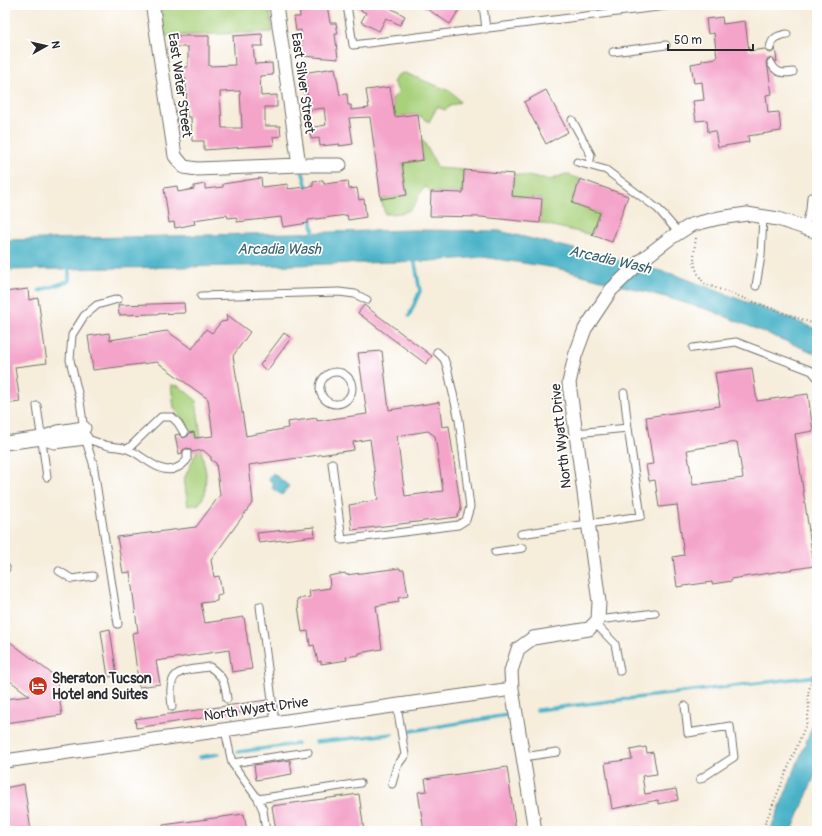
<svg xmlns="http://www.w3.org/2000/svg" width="822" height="836" font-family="Pangolin,sans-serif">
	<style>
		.green { fill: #a9d17c; stroke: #6a7e54 }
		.water { fill: #48b2c7; stroke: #3a6e79 }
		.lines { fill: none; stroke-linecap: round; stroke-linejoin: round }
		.stream { stroke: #48b2c7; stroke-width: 3.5 }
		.building { fill: #f4a3c9; fill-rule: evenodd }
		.service-casing { stroke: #726f69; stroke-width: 9 }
		.minor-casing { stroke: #726f69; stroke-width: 15 }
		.path { stroke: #726f69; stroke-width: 2; stroke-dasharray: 1 3; stroke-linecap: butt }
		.service { stroke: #fff; stroke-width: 7 }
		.minor { stroke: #fff; stroke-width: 13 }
		.labels { text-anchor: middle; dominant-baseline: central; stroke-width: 3.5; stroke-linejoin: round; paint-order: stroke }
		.street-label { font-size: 14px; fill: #2b2b2b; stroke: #fff }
		.poi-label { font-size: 14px; font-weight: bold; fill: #2b2b2b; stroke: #fff; text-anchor: start }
		.water-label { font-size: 15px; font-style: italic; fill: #376169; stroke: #fff }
	</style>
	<rect width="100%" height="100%" fill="#fff"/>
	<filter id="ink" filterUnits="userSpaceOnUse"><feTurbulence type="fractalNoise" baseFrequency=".025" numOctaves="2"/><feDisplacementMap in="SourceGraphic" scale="8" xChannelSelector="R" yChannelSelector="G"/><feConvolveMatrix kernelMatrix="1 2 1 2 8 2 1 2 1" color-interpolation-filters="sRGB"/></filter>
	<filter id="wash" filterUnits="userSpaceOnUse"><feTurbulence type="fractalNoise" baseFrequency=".012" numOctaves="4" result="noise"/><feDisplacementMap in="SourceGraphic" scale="16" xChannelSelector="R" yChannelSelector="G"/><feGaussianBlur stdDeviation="0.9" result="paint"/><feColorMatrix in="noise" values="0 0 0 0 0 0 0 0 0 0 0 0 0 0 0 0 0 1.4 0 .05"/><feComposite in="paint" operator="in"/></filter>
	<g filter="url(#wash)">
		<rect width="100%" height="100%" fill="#f6eddb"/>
		<path class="green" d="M162,5H269L273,32L164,36L161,8Z
			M405,73L452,92L460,102L450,106L445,110L437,107L429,122L417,114L395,117L392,99L399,92L393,82L399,74Z
			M423,140L438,168L464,170L463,193L431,192L426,187C421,191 419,194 417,200C411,215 399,213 385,214L381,199L407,195L402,163L423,160L419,141Z
			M514,174L550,180L566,174L580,179L572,203L600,213L592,235L540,223L542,199L512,196Z
			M171,385L179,386L196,400L201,437L195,438L194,432H192L174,408Z
			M196,445L201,449L206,473L205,494L199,504L188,506L184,479L197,451Z"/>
		<path class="water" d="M413,230L499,231L566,247L676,275L817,329V354L712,311L665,297L556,268L483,257L430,261L294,265L5,270V240Z
			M273,473L289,486L282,495L272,488L274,484L268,479Z
			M817,715V770L792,831H770Z"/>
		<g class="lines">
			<path class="stream" d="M303,173L308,191
				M311,215L314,236
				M39,291L69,281V266
				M409,316L420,291L414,258
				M537,710L817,676
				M411,731L507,715
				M316,742L392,734
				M238,752L297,744
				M200,757L219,754"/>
		</g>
		<g id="blocks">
			<path class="building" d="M299,5H327L330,23H336L338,34H335L338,59L302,56L301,30L296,31L294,17H300Z
				M352,5H385L405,16L400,25L386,18L379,31L361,22L366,13Z
				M421,5H462L450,24Z
				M722,17L723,24L745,21L749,51L765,49L767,52L771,53L774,51L775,47L777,62L771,58L767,60L766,63L768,68L772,94L766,95L768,113L779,112L781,131L748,136L749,142L718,147L715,131L708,132L707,120L696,121L693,101L704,100L702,82L694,83L691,64L702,62V60L717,58L714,33L708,34L706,19Z
				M262,34L263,46H253L255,64L272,63L273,75L260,76L261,96L277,95V107H265V126H280L281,136L273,137L274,145L204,150V141H192L191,117H187L186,79H178V67H188V47H174V36H209V66L235,65L233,36ZM240,91L242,128H222L220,92Z
				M335,68L340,95L347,94L348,105H351V110L369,108L366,90L390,87L395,117L418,114L423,160L402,163L407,195L381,199L370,117L349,118L353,144L339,146L340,144L320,146L319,138L311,139L309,128L326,125L324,108L309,110L306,84H304L302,73Z
				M546,90L568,132L546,144L524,102Z
				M464,170L514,174L512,196L542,199L540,223L481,217L430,216L431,192L463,193Z
				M261,178L262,187L288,184V189L313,186V181L323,180L324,184L348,181L349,189L357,188L359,200L364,199L366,217L348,220L347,215L308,220V223L283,227L281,217L237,222L236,217L228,218L227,215L194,220L195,224L175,228L174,222L169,223L164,188L177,186L178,192L194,189V186L205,184V189L223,187V184Z
				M580,179L628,196L612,242L592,235L600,213L572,203Z
				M28,289L29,300L38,298L47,363L15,367L20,402L5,404V292Z
				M184,303L185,313L119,315L118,305Z
				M364,305L432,356L426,364L358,313Z
				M226,314L250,332L233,356L246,436L288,428L287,422L317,418V421L367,414L358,353L382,351L389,410L439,402L442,427L449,426L461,510L457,517L352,530L349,505L378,500L370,439L353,442L354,450L249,465L253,502L211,560L214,577L219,576L222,594L217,595V601L201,603L205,623L244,617L252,669L232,672L229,650L156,661L160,684L139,687L132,633L138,632L130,572L123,573L117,537L196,527L220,495L216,463L211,460V457L203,450L192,452L190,449L187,448L183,450L182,453L179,454L175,435L179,434L181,437L184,438L188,436L189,433L194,432L195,438L213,436L208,399L157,362L93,370L88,336L109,333L110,340L167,331L192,349L206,329L212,333L221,322L227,321ZM428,431L435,436L443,491L405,496L397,436Z
				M284,333L291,338L267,371L260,365Z
				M752,368L757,401L808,394L813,431L795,434L814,566L731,579L732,581L712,584V582L677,587L673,557L684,555L677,505L659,507L655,480L649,481L646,465L653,464L646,417L720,406L715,373ZM737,442L743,478L693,485L687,450Z
				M314,527L315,536L259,543L257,533Z
				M400,568V570H404L408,596L398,598L399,602L376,606L382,649L359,653V655L346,657L347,660L321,664V661L318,662L314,645L310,646L308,631L302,632L297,599L310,597L309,591L330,588L329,576L345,573L346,575Z
				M110,629L117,676L108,677L101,631Z
				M5,638L56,677L62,715L5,723V699L30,696L5,677Z
				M267,700L268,708L136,728L135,719Z
				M646,747L647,753L653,752L657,774L642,776L645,794L676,789L678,800L658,804V800L612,809L605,763L632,759L630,750Z
				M290,760L292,774L256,780L254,765Z
				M507,767L516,831H424L418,792L427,791L425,779Z
				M24,784L31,831H5V788Z
				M359,794L364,831H276L272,806Z
				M244,814L247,831H163V825Z"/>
		</g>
	</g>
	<g filter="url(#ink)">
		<use href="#blocks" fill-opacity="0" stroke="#726f69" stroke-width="1"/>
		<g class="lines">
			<defs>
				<path id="service" d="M347,5L353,45L674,5
					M483,5L486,29
					M770,48C772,37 777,36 787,34
					M613,52L666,45
					M771,63C776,73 782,74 793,72
					M572,120L591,155L589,165
					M577,162L606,170L658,209L679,233
					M805,228L810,210L811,197
					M756,286L761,256L763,217
					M201,296L339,292L355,294L367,300
					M693,348L736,342L812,371L817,377
					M320 388a16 16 0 1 1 32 0a16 16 0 1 1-32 0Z
					M624,393L628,428
					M37,406L47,477
					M85,438C93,441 101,444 109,446C115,447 122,447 127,449C146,455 165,485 187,460V453
					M128,449L161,417H172L178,423L184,433
					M332,463L342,540L458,525L466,520L470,507L459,420L447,367L444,359L437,352
					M521,534L641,516L628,428L576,433
					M495,552L523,548
					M5,570L6,568
					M59,571L72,579L93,576
					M260,606L275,723
					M598,620L655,613
					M595,623L615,644L620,671
					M118,624L93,463L85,438L80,401L70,360L72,335L84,316L97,305L118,299
					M685,706L688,733L730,726L734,757L700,779
					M172,707C167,669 178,671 210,667C224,677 225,683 227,699
					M225,730L232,763L258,799L263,810L266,831
					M523,757L557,752
					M232,763L308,752
					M392,784L397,766L405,755L397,706
					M258,799L360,783"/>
				<path id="minor" d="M154,5L153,9L175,156L184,167L197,169L299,165H340
					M276,5L299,165
					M42,438L54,442L85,438
					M5,443L42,438L58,432L84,428
					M5,761L512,689
					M535,831L512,689L511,671L518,649L533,638L589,629L598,620L599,602L569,383L575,356L585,329L611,290L643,259L669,239L691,225L719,218L747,214L778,219L817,232"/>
			</defs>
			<use href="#service" class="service-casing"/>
			<use href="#minor" class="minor-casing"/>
			<path class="path" d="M696,238C693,257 692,269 705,284L817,325
				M762,831L807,722L809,710L808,694L817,658"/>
			<use href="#service" class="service"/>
			<use href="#minor" class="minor"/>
		</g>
	</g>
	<defs>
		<symbol id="hotel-disc" viewBox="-11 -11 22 22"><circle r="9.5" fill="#c8321e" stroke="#fff"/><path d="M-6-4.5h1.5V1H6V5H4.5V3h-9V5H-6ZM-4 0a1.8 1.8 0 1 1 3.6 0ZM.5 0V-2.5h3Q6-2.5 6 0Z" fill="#fff"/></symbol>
	</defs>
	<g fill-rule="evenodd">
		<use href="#hotel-disc" x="27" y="675" width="22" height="22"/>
	</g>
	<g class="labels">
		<g class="street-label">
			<text transform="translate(303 83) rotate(82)">East Silver Street</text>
			<text transform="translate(180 85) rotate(82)">East Water Street</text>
			<text transform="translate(561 436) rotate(-96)">North Wyatt Drive</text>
			<text transform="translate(256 709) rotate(-8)">North Wyatt Drive</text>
		</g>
		<g class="poi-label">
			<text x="52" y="678">Sheraton Tucson<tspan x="52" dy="16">Hotel and Suites</tspan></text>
		</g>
		<g class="water-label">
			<text x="279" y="249">Arcadia Wash</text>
			<text transform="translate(610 260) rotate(13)">Arcadia Wash</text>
		</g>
	</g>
	<rect width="822" height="836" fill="none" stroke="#fff" stroke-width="20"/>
	<g transform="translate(46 46) rotate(82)" stroke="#ffffff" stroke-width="3" paint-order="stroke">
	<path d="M0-3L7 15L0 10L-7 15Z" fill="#2b2b2b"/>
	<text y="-6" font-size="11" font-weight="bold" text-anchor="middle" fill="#2b2b2b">N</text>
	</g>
	<path d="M668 44v6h85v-6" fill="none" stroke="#2b2b2b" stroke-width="2"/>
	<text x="674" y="44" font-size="12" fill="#2b2b2b" stroke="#ffffff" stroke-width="3" paint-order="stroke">50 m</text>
</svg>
